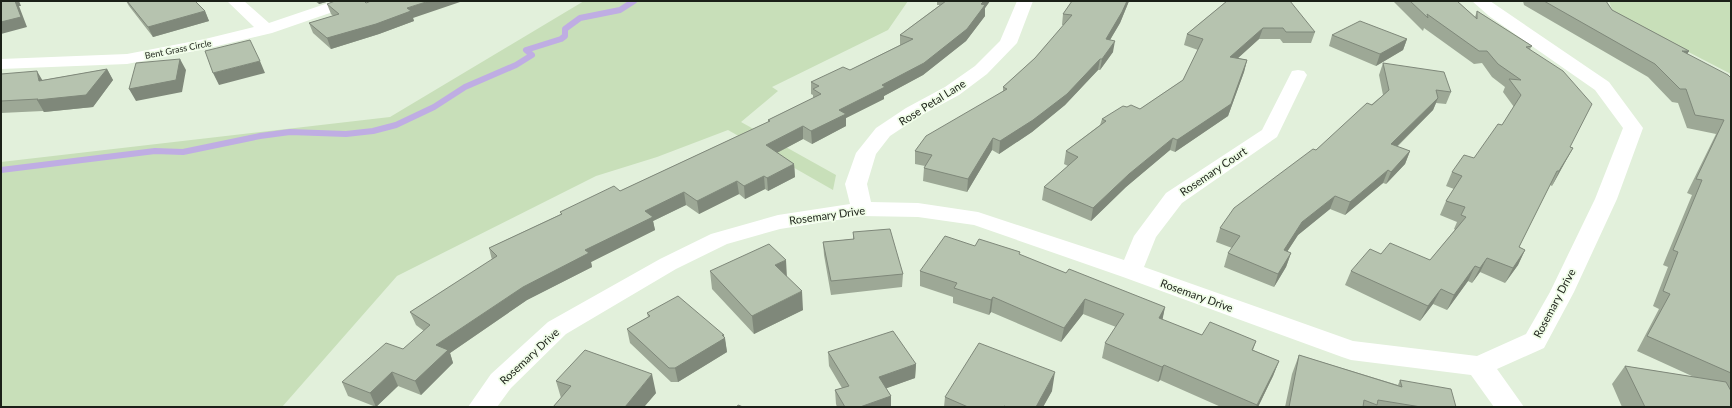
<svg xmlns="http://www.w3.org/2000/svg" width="1732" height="408" font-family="Lato,sans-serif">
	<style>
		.green { fill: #c8dfb9 }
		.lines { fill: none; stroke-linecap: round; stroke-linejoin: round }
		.stream { stroke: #bfade3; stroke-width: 6 }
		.minor { fill: #fff; fill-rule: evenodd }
		.wall { fill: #9da896 }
		.shaded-wall { fill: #7f887a }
		.building { fill: #b6c3af; stroke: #7f887a }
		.labels { text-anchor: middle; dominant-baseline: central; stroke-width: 3.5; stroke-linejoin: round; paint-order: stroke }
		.far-street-label { font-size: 9px; fill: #1b2018; stroke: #f0fde8 }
		.street-label { font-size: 11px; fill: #1b2018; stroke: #f0fde8 }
	</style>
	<rect width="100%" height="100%" fill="#e2f0db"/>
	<path class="green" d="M584,1H908L888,30L772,87L778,91L741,122L836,175L833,190L728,130L657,157L596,176L397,276L282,407H1V162L390,117Z
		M1609,1H1731V74L1613,13Z"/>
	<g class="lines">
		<path class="stream" d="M1,170L155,151L183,152L260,136L290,132L346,134L373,131L396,125L434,107L465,87L516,65L532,55L526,50L561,39L565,36V29L580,18L620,10L634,1"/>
		<path class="minor" d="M227,1H244L269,23L334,1H358L356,4L272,33L205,49L127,64L1,69V59L127,54L205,39L254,27Z
			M1017,1H1033L1017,43L987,74L959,95L920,116L890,136L876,154L867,184L871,202L918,203L978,212L1124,260L1134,236L1166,193L1262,130L1292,71L1298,70L1304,71L1307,75L1277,137L1182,203L1156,237L1144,267L1353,341L1477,356L1526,334L1550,292L1595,199L1623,128L1595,90L1489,16L1472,1H1490L1609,82L1643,128L1617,199L1574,292L1544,348L1497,369L1524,407H1494L1471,375L1351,360L1342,357L1123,277L974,225L918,217L862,216L780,229L727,244L676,269L566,334L511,388L497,407H468L491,374L548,322L660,259L711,234L778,215L850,204L845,184L856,153L876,128L906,108L945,87L975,66L1000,41Z"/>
	</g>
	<path class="wall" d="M126,1H195L205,11L209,21L153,37L129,6Z
		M315,1H330L319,4Z
		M937,1H990L985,8V16L966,41L923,75L884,96V99L846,118V126L812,144L803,139L777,153L794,164L795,177L768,191L765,189L745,199L739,194L699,214L686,205L653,221L655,230L591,262L592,267L527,300L450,353L453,363L421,395L398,386L376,407L348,396L342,382L403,349L424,331L416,325L410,312L492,260L489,248L561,214L560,212L620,191L768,122V120L813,98V95L811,94V82L850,70L900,45V35L940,5H937Z
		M1072,1H1129L1120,23L1110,40L1113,52L1100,70H1098L1065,105L1032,132L999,154L992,150L967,192L923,181L924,168L925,166L915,164V151L1003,91V87L1035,58L1064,25H1062L1063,14Z
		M1227,1L1315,32L1311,43H1283L1280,39H1259L1238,58L1247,60L1244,72L1228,116L1175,152L1170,150L1126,187L1091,221L1042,200L1044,187L1068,166L1064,164L1066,151L1100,125L1102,119L1127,107L1140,109L1183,80L1198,50L1184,45L1187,34Z
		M1393,1H1457L1475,17L1477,11L1532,46L1530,49L1570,147L1573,148L1552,186L1550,185L1519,247L1525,250L1518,265L1505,283L1480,272L1472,283L1468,281L1447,310L1433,304L1420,321L1345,285L1351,271L1381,254L1430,260L1455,230L1454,229L1457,222L1440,215L1446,201L1454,189L1446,186L1452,172L1474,158L1502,125L1514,107L1503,92L1505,87L1492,77L1482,63L1474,64L1424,28L1423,31Z
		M1523,1H1606L1612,10L1689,51L1687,54L1731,78V407H1622L1612,384L1625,366L1694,377L1637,351L1659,309L1653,306L1668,267L1663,265L1692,195L1687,193L1716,134L1687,128L1678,103L1672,102L1648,77L1524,5Z
		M366,3L413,18L414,21L379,34L331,49L313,33L309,23L333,16L331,14L327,4Z
		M1332,35L1407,39L1403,50L1376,66L1329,46Z
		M1383,63L1451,92L1446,104L1436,103L1433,110L1397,147L1410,151L1405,164L1386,184L1383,183L1345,215L1330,209L1298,235L1287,252L1291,253L1286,267L1274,287L1224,267L1228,253L1232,248L1216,242L1220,228L1316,150L1383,95L1379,75Z
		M107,69L113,80L93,107L44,112L43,111L1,113V74L43,80Z
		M853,232L903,274L902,287L831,295L824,255L823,242L853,239Z
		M975,246L1020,255L1066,273L1165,307L1162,320L1202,335L1256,341L1253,350L1279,361L1273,376L1258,407H1221L1160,380L1158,382L1102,358L1105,343L1116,327L1083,314L1061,342L991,312L989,315L953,303V297L920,286V271Z
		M710,271L803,310L754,334L712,289Z
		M647,313L724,335L727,352L678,382H671L630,343L627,329L648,317Z
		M828,352L916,364L915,378L886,388L891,396V407H837L836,404L835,390L842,388L829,366Z
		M1299,355L1398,385L1400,380L1456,407H1285L1292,374Z
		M556,381L656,393L644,407H553L561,398Z
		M1052,391L1043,407H944L945,397Z"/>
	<path class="shaded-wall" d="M15,1H19L21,6H19L27,27L1,34V22Z
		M318,1H330L319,4Z
		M429,1H463L413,18L414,21L379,34L331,49L327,38L407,8Z
		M984,1H990L985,8V16L966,41L923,75L884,96V99L846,118V126L812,144L811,131L839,110L882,85L981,4Z
		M1127,1H1129L1120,23L1104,50L1106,39Z
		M205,11L209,21L153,37L148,27Z
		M1263,28L1259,39L1227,68L1230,57Z
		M1407,39L1403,50L1376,66L1380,54Z
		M1115,41L1113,52L1100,70L1102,59Z
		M1682,51H1689L1682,63Z
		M180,59L186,70L182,92L136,101L129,89Z
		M1100,59L1098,70L1065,105L1032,132L999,154L1000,141Z
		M1247,60L1244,72L1228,116L1175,152L1177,140Z
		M260,61L265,73L219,85L213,73Z
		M107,69L113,80L93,107L44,112L37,100Z
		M37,71L44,83L39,81Z
		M1438,98L1433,110L1386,157L1391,144Z
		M803,126V139L767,158L766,145Z
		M993,138L992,150L967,192L968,179Z
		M1173,138L1170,150L1126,187L1091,221L1093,208L1129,174Z
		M1573,148L1565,162L1552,186L1559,171Z
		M1410,151L1405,164L1386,184L1391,172Z
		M794,164L795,177L768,191L767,178Z
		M1388,170L1383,183L1345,215L1350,202Z
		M764,176L765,189L745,199L744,186Z
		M737,181L739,194L699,214L697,201Z
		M684,192L686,205L653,221L655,230L591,262L592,267L527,300L450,353L453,363L421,395L415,381L436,345L523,287L585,250L645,211Z
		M1335,196L1330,209L1298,235L1279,264L1284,250L1302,222Z
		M1525,250L1518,265L1505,283L1513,268Z
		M1291,253L1286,267L1274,287L1278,274Z
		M1487,258L1480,272L1472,283L1480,268Z
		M786,260L787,278L775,265Z
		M1475,266L1468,281L1447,310L1454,295Z
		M1441,289L1433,304L1420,321L1428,306Z
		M802,291L803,310L754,334L752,316Z
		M993,297L991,312L989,315L991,300Z
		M1085,299L1083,314L1061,342L1064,328Z
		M1165,307L1162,322L1159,318Z
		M724,335V338H725L727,352L678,382L675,368Z
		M1279,361L1273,376L1258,407H1256Z
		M916,364L915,378L879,391V377Z
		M1164,365L1160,380L1158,382L1162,367Z
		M392,372L398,386L376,407L370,393Z
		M1055,372L1052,391L1043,407H1036Z
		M652,374L656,393L644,407H625Z
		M891,396V407H860Z"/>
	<path class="building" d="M1,1H15L21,17L1,22Z
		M127,1H195L205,11L148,27Z
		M335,1H364L366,3L371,1H429L407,8L411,11L376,24L327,38L309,23L339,14L327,4Z
		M946,1H984L981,4L985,5L967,29L924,63L882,85L885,87L839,110L846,114L811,131L803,126L766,145L794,164L767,178L764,176L744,186L737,181L697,201L684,192L645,211L653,217L585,250L589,253L523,287L436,345L448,350L415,381L392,372L370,393L342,382L386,343L403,349L430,325L410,312L497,256L489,248L562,214L560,212L614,186L620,191L770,121L768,120L821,94L813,89L819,86L811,82L843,67L850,70L913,39L900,35Z
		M1072,1H1127L1122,12L1106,39L1115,41L1102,59H1100L1067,94L1033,120L1000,141L993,138L968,179L924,168L932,155L915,151L926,136L1007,89L1003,87L1035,58L1072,15L1063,14Z
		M1227,1H1290L1315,32H1286L1283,28H1263L1230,57L1247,60L1231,104L1177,140L1173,138L1129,174L1093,208L1044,187L1078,157L1066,151L1106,121L1102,119L1123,106L1127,107L1131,105L1140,109L1183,80L1203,39L1187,34Z
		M1410,1H1457L1477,19V11L1532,46L1526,47L1563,71L1592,104L1570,147L1573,148L1559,171H1557L1519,247L1525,250L1513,268L1487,258L1480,268L1475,266L1454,295L1441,289L1428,306L1351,271L1370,249L1381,254L1390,243L1430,260L1466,217L1461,215L1465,207L1446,201L1462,176L1452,172L1464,155L1474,158L1498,124L1502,125L1521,95L1509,79L1521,80L1498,64L1487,51H1479L1427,14L1428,18Z
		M1544,1H1606L1612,10L1689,51H1682L1728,75L1731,78V373L1647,336L1670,294L1663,291L1678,252L1673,250L1702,180L1696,179L1724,120L1695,115L1686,89H1680L1655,64Z
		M1360,21L1407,39L1380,54L1332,35Z
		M250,40L260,61L213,73L205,51Z
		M180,59L176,80L129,89L136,63Z
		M1383,63L1444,72L1451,92L1436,90L1438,98L1391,144L1410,151L1391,172L1388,170L1350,202L1335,196L1302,222L1284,250L1291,253L1278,274L1228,253L1240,236L1220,228L1234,208L1313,149L1316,150L1367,103L1372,105L1389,90Z
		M107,69L86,95L37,100L38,99L1,101V74L37,71L39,81Z
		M890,229L903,274L831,281L823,242L854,239L853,232Z
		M945,236L975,246L979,239L1020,252L1019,254L1066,273L1069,269L1165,307L1159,318L1202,335L1210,322L1256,341L1252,350L1279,361L1257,405L1164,365L1162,367L1105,343L1124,314L1085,299L1064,328L993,297L991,300L954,288L957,283L920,271Z
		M769,244L786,260L775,265L802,291L752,316L710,271Z
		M678,296L724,335H722L725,338L675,368H669L627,329L650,316L647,313Z
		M893,331L916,364L879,377L891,396L860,407H845L835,390L849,386L828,352Z
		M979,343L1055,372L1036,407H1007L1004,406L1003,407H968L945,397Z
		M585,350L652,374L625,407H553L571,386L556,381Z
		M1299,355L1402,387L1400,380L1451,389L1456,407H1421L1378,400L1377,405L1364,400L1363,407H1289Z
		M1625,366L1726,382L1731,391V407H1645Z
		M738,405L743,407H737Z"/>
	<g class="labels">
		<g class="far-street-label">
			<text transform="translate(178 49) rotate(-11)">Bent Grass Circle</text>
		</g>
		<g class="street-label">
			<text transform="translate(932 102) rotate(-32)">Rose Petal Lane</text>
			<text transform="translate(1213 171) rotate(-34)">Rosemary Court</text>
			<text transform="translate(827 215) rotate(-8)">Rosemary Drive</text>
			<text transform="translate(1197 295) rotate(20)">Rosemary Drive</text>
			<text transform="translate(1554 303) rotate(-62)">Rosemary Drive</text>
			<text transform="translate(529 356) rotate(-43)">Rosemary Drive</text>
		</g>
	</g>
	<rect width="1732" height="408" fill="none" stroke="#1b2018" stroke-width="4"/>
</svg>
